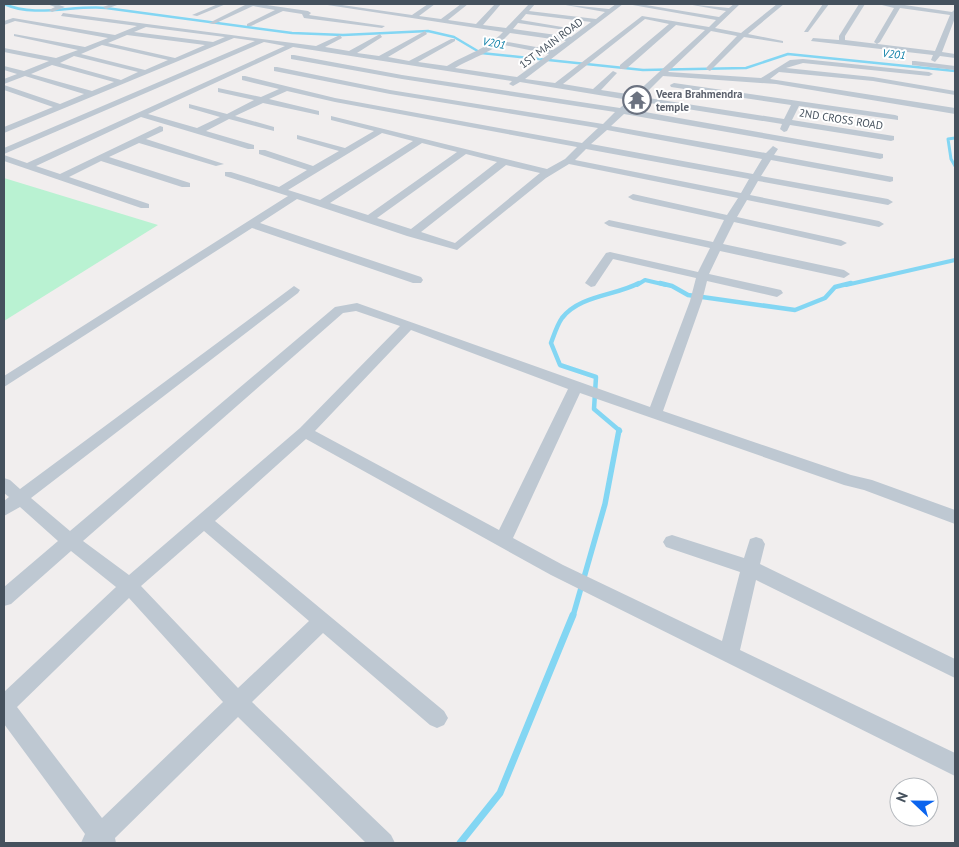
<svg xmlns="http://www.w3.org/2000/svg" width="959" height="847" font-family="'PT Sans',sans-serif">
	<style>
		.green { fill: #b9f2d2 }
		.lines { fill: none; stroke-linecap: round; stroke-linejoin: round }
		.stream-far5 { stroke: #83d6f3; stroke-width: 2.5 }
		.stream-far4 { stroke: #83d6f3; stroke-width: 3 }
		.stream-far3 { stroke: #83d6f3; stroke-width: 4 }
		.stream-far2 { stroke: #83d6f3; stroke-width: 4.5 }
		.stream-far1 { stroke: #83d6f3; stroke-width: 5.5 }
		.stream { stroke: #83d6f3; stroke-width: 7 }
		.minor { fill: #bec8d2; fill-rule: evenodd }
		.labels { text-anchor: middle; dominant-baseline: central; stroke-width: 4; stroke-linejoin: round; paint-order: stroke }
		.far-water-label { font-size: 11px; font-style: italic; fill: #037aa4; stroke: #fff }
		.far-street-label { font-size: 11px; fill: #45515d; stroke: #fff }
		.far-worship-label { font-size: 11px; font-weight: bold; fill: #5b616d; stroke: #fff; text-anchor: start }
	</style>
	<rect width="100%" height="100%" fill="#f1eeee"/>
	<path class="green" d="M4,178L158,225L4,321Z"/>
	<g class="lines">
		<path class="stream-far5" d="M4,4C36,18 72,5 106,8L292,33L343,35L428,31L454,37L481,53L643,70L746,68L788,54L955,71"/>
		<path class="stream-far4" d="M955,138L948,139L951,159L955,166"/>
		<path class="stream-far3" d="M637,285L645,280L666,285
			M846,285L955,260"/>
		<path class="stream-far2" d="M660,283L672,286L688,295L795,310L825,298L835,287L851,283
			M620,431L594,409L596,377L560,365L551,343C554,335 557,325 562,318C580,295 615,296 639,283"/>
		<path class="stream-far1" d="M573,616L605,504L619,430"/>
		<path class="stream" d="M460,843L500,793L573,615"/>
		<path class="minor" d="M47,4H56L65,7L52,12L49,10L55,7Z
			M111,4H120L106,9L103,7Z
			M218,4H226L197,16L192,15Z
			M247,4H260L308,11L311,13L309,15L385,26L382,28L304,18L302,14L283,11L251,26H247V24L275,10L253,6L214,24L209,23Z
			M321,4H335L412,15L428,4H435L419,16L441,19L461,4H468L448,20L476,24L495,4H501L483,25L506,28L529,4H535L529,11L596,19L605,12L560,4L609,9L616,4H623L525,79L555,83L642,16L709,27L716,20L627,4H640L719,17L726,11L687,4L729,8L734,4H740L715,28L741,33L777,4H784L748,34L783,41V43L744,37L710,71L706,69L707,67L737,36L711,31L668,72L761,78L790,60L803,59L929,72L933,74L929,76L803,63L786,68L873,77L955,91V95L873,81L779,72L770,79L955,108V114L776,84L663,76L642,97L784,119L791,105L671,87L670,85L674,83L895,115L898,116V120L799,106L792,120L894,136V140L891,141L790,125L787,131L784,132L780,129L782,124L637,101L628,109L883,154V158L880,159L624,114L611,126L766,153L773,146L778,149L774,155L893,177V181L890,182L771,160L761,176L888,199L893,202L888,205L758,181L750,195L879,221L884,224L879,227L747,200L737,217L841,240L847,243L841,246L734,222L723,244L844,270L850,274L844,278L720,251L709,274L781,290L783,293L777,297L707,281L702,301L663,411L851,475L872,480L955,510V524L864,490L844,485L580,393L513,538L563,565L722,641L740,572L666,547L663,542L666,537L672,535L744,558L750,539L756,537L762,539L765,544L760,564L955,659V678L756,580L740,650L955,753V776L551,575L306,439L215,521L444,711L448,718L444,725L437,728L430,725L323,633L252,702L391,835L395,843H366L238,717L115,838L116,843H81L85,834L4,724V692L116,587L71,551L11,604L4,606V587L58,541L20,507L4,516V501L9,497L4,493V478L10,480L20,489L294,286L300,290L298,293L31,498L70,531L335,307L357,303L650,407L690,301L696,278L613,259L595,286L591,287L585,283L606,253L610,252L698,272L710,248L609,226L604,223L609,220L713,242L724,220L633,200L628,197L633,194L727,215L738,198L569,164L546,178L457,250L407,236L297,199L260,223L421,277L423,280L421,283H413L252,228L4,387V376L288,196L225,176V172H231L279,187L307,170L259,154V150H265L313,166L339,151L297,139V135L345,148L374,131L331,120V116L547,169L565,159L577,147L335,102L287,91L269,99L319,111V115L263,103L235,116L274,127V131L229,119L206,131L254,145V149H248L141,117L36,166L60,174L160,126L163,127V131L146,139L224,164L216,166L139,143L109,157L190,183V187H182L101,161L69,177L149,204V208H141L4,161V155L27,163L285,46L264,42L4,154V148L255,41L234,38L4,133V127L53,107L4,90V85L60,104L84,94L25,76L4,84V79L17,74L4,70V66L24,71L49,61L4,52V48L56,58L78,50L14,36V34L85,47L108,38L15,21L4,25V21L13,18L115,35L137,26L61,16L63,13L316,46L340,35L342,38L325,47L349,51L380,34L382,37L357,53L379,56L425,31L427,34L388,57L409,61L451,39H455V41L418,62L447,66C468,53 486,50 503,32ZM526,14L591,22L571,37L513,29L518,23L565,30L568,28L521,20ZM645,19L669,24L620,65V69H626L676,25L705,30L634,95L601,90L617,73L613,71L593,89L563,84ZM146,27L225,37L213,42L134,32ZM510,33L566,41L553,50L502,41ZM127,35L205,45L175,58L108,43ZM499,44L549,54L517,77L455,68C466,61 493,51 499,44ZM102,45L168,60L145,70L81,54ZM293,47L512,81L509,84L513,86L520,82L629,100L620,108L402,75L294,55H291V59L402,79L615,112L603,124L390,90L277,67H274V71L390,94L598,128L582,143L335,98L245,76H242V80L279,89L261,97L218,88V92L254,100L227,114L189,104V108L220,117L197,128L148,114ZM74,56L138,72L121,80L60,63ZM52,65L114,82L92,91L31,74ZM607,130L762,159L753,174L591,144ZM382,133L413,141L320,200L288,190ZM422,143L457,152L368,215L330,203ZM586,149L749,179L741,193L575,160ZM466,154L497,162L411,229L377,218ZM506,165L540,173L455,243L421,232ZM356,311L400,326L300,428L129,575L83,541L343,313ZM411,330L568,389L499,530L315,431ZM204,531L309,621L238,688L141,586ZM129,598L223,702L102,818L17,707Z
			M823,4H829L808,32H804Z
			M859,4H865L845,36V40L935,51L950,15L900,8L880,42L877,44L874,42L894,8L878,4H898L952,12L955,9V18L942,52L955,54V58L940,56L935,62L931,60L933,55L811,41L813,38L839,40V36Z
			M915,61L955,66V70L912,65V61Z"/>
	</g>
	<defs>
		<symbol id="temple-ring" viewBox="-11 -11 22 22"><circle r="9.5" fill="#fff" stroke="#6b7280" stroke-width="1.5"/><path d="M0-6L5-2H3V0L6.5 2.5H4V6H1.5V3h-3V6H-4V2.5H-6.5L-3 0V-2H-5Z" fill="#6b7280"/></symbol>
	</defs>
	<g fill-rule="evenodd">
		<use href="#temple-ring" x="621" y="84" width="32" height="32"/>
	</g>
	<g class="labels">
		<g class="far-water-label">
			<text transform="translate(494 43) rotate(11)">V201</text>
			<text transform="translate(894 54) rotate(6)">V201</text>
		</g>
		<g class="far-street-label">
			<text transform="translate(551 43) rotate(-37)">1ST MAIN ROAD</text>
			<text transform="translate(841 119) rotate(9)">2ND CROSS ROAD</text>
		</g>
		<g class="far-worship-label">
			<text x="656" y="94">Veera Brahmendra<tspan x="656" dy="13">temple</tspan></text>
		</g>
	</g>
	<rect width="959" height="847" fill="none" stroke="#45515d" stroke-width="10"/>
	<g transform="translate(914 802) rotate(292)"><circle r="24" fill="#ffffff" stroke="#b5b9be"/>
	<path d="M0-4L9 19L0 12L-9 19Z" fill="#0b64ee"/>
	<text y="-8" font-size="14" font-weight="bold" text-anchor="middle" fill="#45515d">N</text>
	</g>
</svg>
